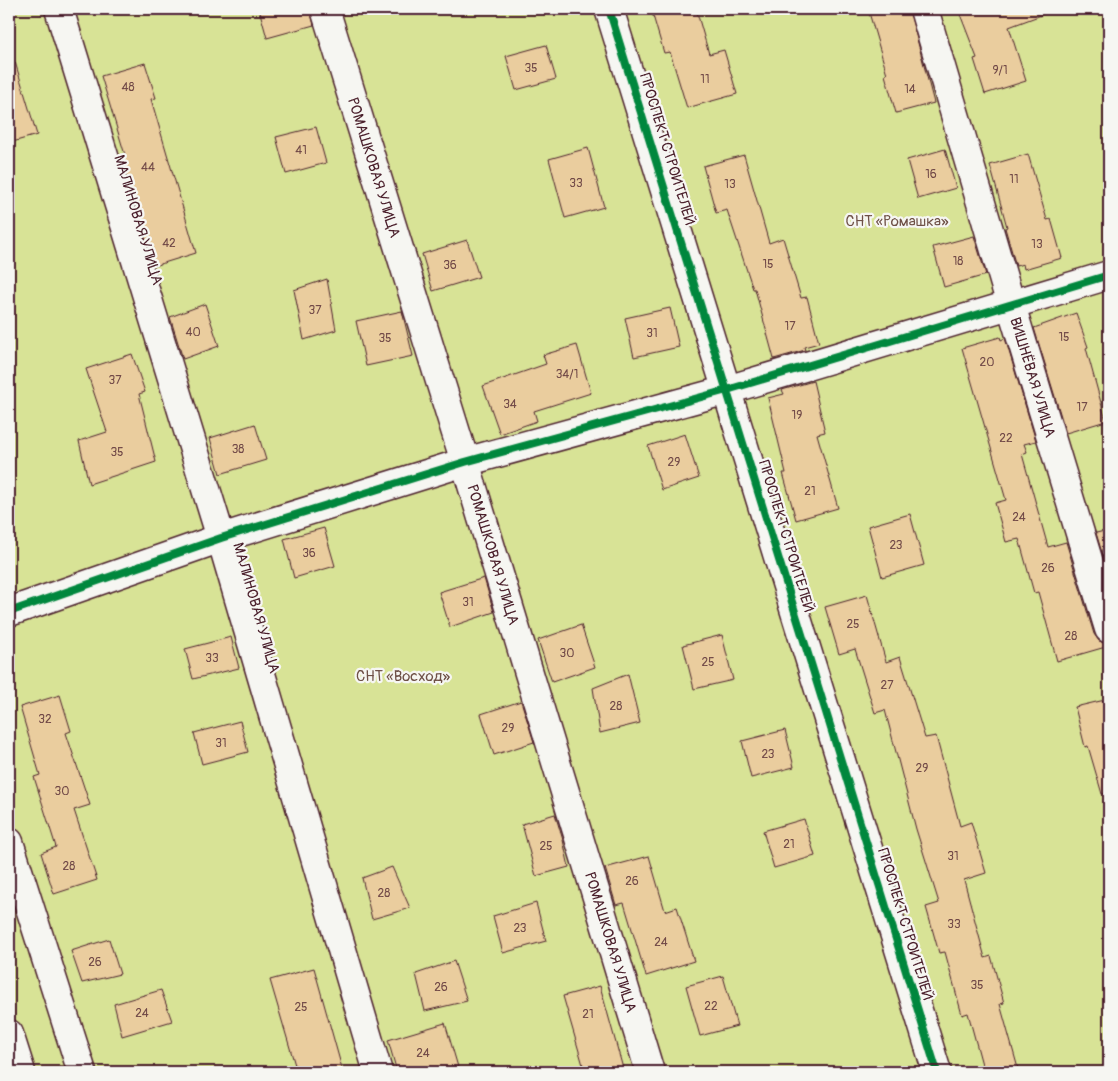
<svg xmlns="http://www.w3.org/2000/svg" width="1118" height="1081" font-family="Pangolin,sans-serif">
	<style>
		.green { fill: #d8e396; stroke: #918160 }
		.building { fill: #eacd9e; stroke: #4a1f2b }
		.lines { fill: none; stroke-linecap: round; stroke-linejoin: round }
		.minor-casing { stroke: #4a1f2b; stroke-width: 31 }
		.minor { stroke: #f6f6f2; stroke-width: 28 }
		.cycleway-casing { stroke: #f6f6f2; stroke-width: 11 }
		.cycleway { stroke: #00873e; stroke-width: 8 }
		.labels { text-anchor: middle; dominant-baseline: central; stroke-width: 4.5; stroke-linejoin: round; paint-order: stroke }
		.number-label { font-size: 12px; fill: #724a48 }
		.street-label { font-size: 15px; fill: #4a1f2b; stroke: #f6f6f2 }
		.park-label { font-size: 15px; fill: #6e5046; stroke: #f6f6f2 }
	</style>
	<rect width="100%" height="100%" fill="#f6f6f2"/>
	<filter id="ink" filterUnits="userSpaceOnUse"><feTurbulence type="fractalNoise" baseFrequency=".02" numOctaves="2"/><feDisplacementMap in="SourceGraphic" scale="10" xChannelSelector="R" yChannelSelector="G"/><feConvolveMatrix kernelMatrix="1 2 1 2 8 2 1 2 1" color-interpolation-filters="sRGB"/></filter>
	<g filter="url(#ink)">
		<path class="green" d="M9,9H1109V1072H9Z"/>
		<path class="building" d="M259,9H310L314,25L267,38Z
			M651,9H696L709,54L724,50L737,94L687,108L670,52L664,53Z
			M868,9H909L934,103L896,113L885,75L887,74Z
			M958,9H1051L1052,11L1009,27L1026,81L985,94L974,59L977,58Z
			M546,45L556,79L516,90L506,56Z
			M15,62L37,135L9,143V63Z
			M145,63L156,98L151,99L196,253L154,266L120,156L125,155L101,76Z
			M316,127L326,163L286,174L276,137Z
			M588,148L604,207L565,218L549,159Z
			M945,149L956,188L918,199L907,160Z
			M1028,154L1047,220L1051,219L1062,258L1024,269L1023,264L1016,266L1005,228L1007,227L990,165Z
			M744,155L769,243L783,238L801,298L807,297L819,343L804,347L805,350L774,359L755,289H753L727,210L716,213L703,166Z
			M974,236L986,275L944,287L933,247Z
			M467,240L479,277L433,291L422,254Z
			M327,279L336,330L304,340L294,290Z
			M205,304L219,346L183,359L170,317Z
			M670,308L679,347L634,357L625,318Z
			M402,311L413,356L366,366L356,321Z
			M1076,313L1088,347L1086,348L1106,421L1066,433L1034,328Z
			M1000,337L1001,340L1005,338L1036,441L1024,444L1027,452L1022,454L1048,547L1066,542L1094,634L1099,641L1109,644V646L1057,661L1038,592L1034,593L1019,539L1006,542L995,503L1006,500L962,348Z
			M577,345L591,393L534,411L537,421L500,434L483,386L546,364L543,355Z
			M132,354L145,392L139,394L156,462L89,484L79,441L107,432L86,369Z
			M813,381L825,432L817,434L838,508L796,520L783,473H786L768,398L784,394L782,390Z
			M255,424L266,460L220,474L210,438Z
			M685,434L699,478L662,490L648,446Z
			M910,514L924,565L882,577L868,526Z
			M324,528L335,566L294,578L284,539Z
			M1109,530V576L1096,533Z
			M484,578L494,612L450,627L439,592Z
			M867,595L886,662L900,657L925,738L936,736L960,826L971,822L986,873L964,880L985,958L991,956L1004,1003L1000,1004L1019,1072H984L968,1013L962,1015L945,952L939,953L926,907L939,903L916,829L885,710L875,713L855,649L839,654L825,607Z
			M581,625L595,667L552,682L538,640Z
			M722,635L733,680L694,689L683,645Z
			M231,637L239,668L193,679L185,649Z
			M628,674L640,723L600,733L593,688Z
			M60,695L71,731L66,733L90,805L74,810L97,880L54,894L41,853L56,847L34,777L40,775L20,707Z
			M1109,699V793L1102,794L1088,746L1085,747L1075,707Z
			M521,701L534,742L494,755L481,714Z
			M240,721L248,752L202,764L194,733Z
			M785,730L794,767L751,778L742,741Z
			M555,814L563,840L569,867L536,876L522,824Z
			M804,819L815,856L774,868L763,831Z
			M649,856L665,911L677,907L694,961L646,976L624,903L616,905L605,868Z
			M392,867L410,908L372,919L362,878Z
			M536,903L546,941L503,953L493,916Z
			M109,939L120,974L82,983L71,951Z
			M454,961L467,1001L425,1011L416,974Z
			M314,968L343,1072H297L270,980Z
			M723,976L737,1026L700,1036L686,986Z
			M600,986L624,1072H585L563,996Z
			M161,990L172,1021L122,1036L114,1004Z
			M445,1023L458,1067L440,1072H397L388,1040Z"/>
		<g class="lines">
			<defs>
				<g id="minor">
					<path d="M59,9L221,538L378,1072"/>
					<path id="s1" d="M325,9L465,462L650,1072"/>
					<path d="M609,9L937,1072"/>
					<path id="s2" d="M924,9L1011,305L1109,629"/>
					<path d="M9,612L221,538L465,462L727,390L1109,275"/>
					<path d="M9,842L82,1072"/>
					<path d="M9,1034L21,1072"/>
				</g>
			</defs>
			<use href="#minor" class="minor-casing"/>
			<use href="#minor" class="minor"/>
			<defs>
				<path id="cycleway" d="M609,9L937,1072
					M9,612L221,538L465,462L727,390L1109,275"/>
			</defs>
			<use href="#cycleway" class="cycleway-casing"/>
			<use href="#cycleway" class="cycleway"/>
		</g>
	</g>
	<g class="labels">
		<g class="number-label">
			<text x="531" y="68">35</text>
			<text x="1000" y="70">9/1</text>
			<text x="705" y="79">11</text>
			<text x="128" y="87">48</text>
			<text x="910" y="89">14</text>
			<text x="301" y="150">41</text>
			<text x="148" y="167">44</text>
			<text x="931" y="174">16</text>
			<text x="1014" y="179">11</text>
			<text x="576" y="183">33</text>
			<text x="730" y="184">13</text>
			<text x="169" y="243">42</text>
			<text x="1037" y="244">13</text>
			<text x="958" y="261">18</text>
			<text x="768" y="264">15</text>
			<text x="450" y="265">36</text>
			<text x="315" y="310">37</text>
			<text x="790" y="326">17</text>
			<text x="193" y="332">40</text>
			<text x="652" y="333">31</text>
			<text x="1064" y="337">15</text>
			<text x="385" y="338">35</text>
			<text x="987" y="362">20</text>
			<text x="567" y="374">34/1</text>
			<text x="115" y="380">37</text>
			<text x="510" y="404">34</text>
			<text x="1082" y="407">17</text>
			<text x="797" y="415">19</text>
			<text x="1006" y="438">22</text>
			<text x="238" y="449">38</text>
			<text x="117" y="452">35</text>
			<text x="674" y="462">29</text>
			<text x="810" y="491">21</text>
			<text x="1019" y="517">24</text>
			<text x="896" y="545">23</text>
			<text x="309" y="553">36</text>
			<text x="1048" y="568">26</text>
			<text x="468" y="602">31</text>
			<text x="853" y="624">25</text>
			<text x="1071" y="636">28</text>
			<text x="567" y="653">30</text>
			<text x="212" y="658">33</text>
			<text x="708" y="662">25</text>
			<text x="887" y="685">27</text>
			<text x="616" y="706">28</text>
			<text x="45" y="719">32</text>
			<text x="508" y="728">29</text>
			<text x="221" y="743">31</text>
			<text x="768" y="754">23</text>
			<text x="922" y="768">29</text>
			<text x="62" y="791">30</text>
			<text x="789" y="844">21</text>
			<text x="546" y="846">25</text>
			<text x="953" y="856">31</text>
			<text x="69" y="866">28</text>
			<text x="632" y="881">26</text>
			<text x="384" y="893">28</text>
			<text x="954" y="924">33</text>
			<text x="520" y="928">23</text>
			<text x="661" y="942">24</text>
			<text x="95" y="962">26</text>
			<text x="977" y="985">35</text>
			<text x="441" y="987">26</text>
			<text x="711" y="1006">22</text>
			<text x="301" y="1007">25</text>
			<text x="142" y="1013">24</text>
			<text x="588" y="1014">21</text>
			<text x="423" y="1053">24</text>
		</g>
		<g class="street-label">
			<text transform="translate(667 149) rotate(73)">ПРОСПЕКТ СТРОИТЕЛЕЙ</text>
			<text stroke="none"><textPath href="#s1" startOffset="166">РОМАШКОВАЯ УЛИЦА</textPath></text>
			<text transform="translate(138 220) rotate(73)">МАЛИНОВАЯ УЛИЦА</text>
			<text stroke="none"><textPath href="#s2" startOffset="384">ВИШНЁВАЯ УЛИЦА</textPath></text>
			<text transform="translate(786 536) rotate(73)">ПРОСПЕКТ СТРОИТЕЛЕЙ</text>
			<text stroke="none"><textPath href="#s1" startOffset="571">РОМАШКОВАЯ УЛИЦА</textPath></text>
			<text transform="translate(256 608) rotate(74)">МАЛИНОВАЯ УЛИЦА</text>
			<text transform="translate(905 924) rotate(73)">ПРОСПЕКТ СТРОИТЕЛЕЙ</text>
			<text stroke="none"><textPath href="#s1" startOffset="976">РОМАШКОВАЯ УЛИЦА</textPath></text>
		</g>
		<g class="park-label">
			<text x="897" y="221">СНТ «Ромашка»</text>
			<text x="403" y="676">СНТ «Восход»</text>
		</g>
	</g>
	<rect width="1118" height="1081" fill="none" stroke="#f6f6f2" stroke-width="30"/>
	<rect x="15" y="15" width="1088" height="1051" fill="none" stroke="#4a1f2b" stroke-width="2" filter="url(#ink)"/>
</svg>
